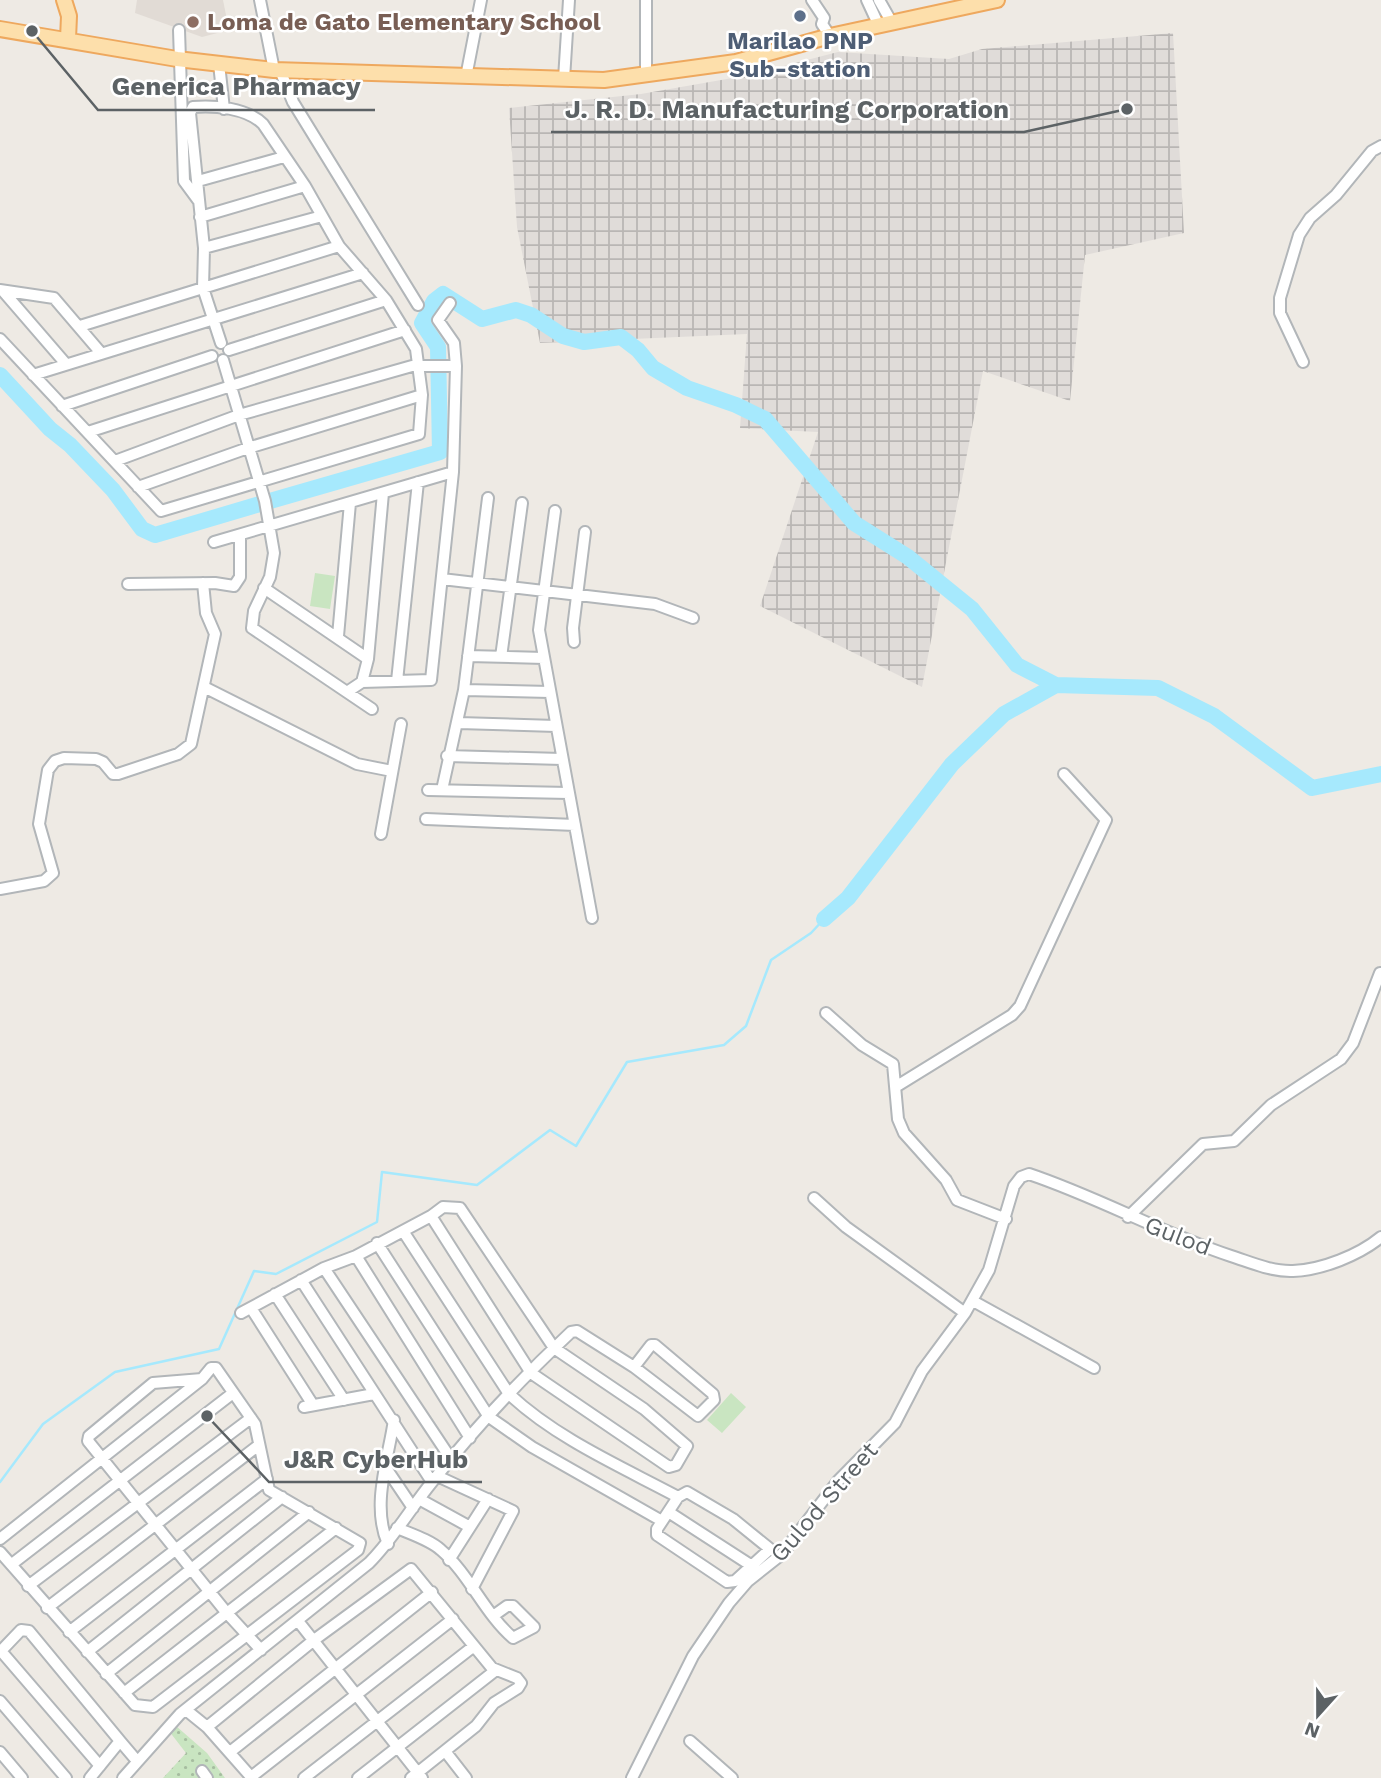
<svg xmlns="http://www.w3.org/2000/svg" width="1381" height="1778" font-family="'Work Sans',sans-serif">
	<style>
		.industrial { fill: url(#industrial-grid) }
		.education { fill: #e1dbd5 }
		.grass { fill: url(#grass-dots) }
		.park { fill: #c9e5c1 }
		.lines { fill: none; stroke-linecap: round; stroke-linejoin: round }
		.stream { stroke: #a6e9fd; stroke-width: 2.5 }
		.river { stroke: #a6e9fd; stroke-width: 16 }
		.minor-casing { stroke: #b2b6b9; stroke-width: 14 }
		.major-casing { stroke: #eea85e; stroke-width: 18 }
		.minor { stroke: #fff; stroke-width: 10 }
		.major { stroke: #fddfab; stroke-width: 14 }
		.service-dot { fill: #5c6f8a; stroke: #fff; stroke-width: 2.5 }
		.education-dot { fill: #8d6e63; stroke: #fff; stroke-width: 2.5 }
		.labels { text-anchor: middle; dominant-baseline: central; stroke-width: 5; stroke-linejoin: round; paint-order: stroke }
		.education-label { font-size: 24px; font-weight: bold; fill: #785e54; stroke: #fff; text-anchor: start }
		.service-label { font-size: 24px; font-weight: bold; fill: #4e5e75; stroke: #fff }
		.street-label { font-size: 24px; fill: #5c6265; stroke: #fff }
		.leader { fill: none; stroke: #5c6265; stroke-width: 2.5 }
		.callout-dot { fill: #5c6265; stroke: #fff; stroke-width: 2.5 }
		.callout-label { font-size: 26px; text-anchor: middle; font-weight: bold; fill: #5c6265; stroke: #fff; stroke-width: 5; stroke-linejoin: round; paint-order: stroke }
	</style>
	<defs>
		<pattern id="industrial-grid" width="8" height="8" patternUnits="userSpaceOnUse" patternTransform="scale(1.75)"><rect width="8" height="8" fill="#e0dcd9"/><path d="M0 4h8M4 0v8" fill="none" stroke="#b9b6b4"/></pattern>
		<pattern id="grass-dots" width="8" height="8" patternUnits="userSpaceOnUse" patternTransform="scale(1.75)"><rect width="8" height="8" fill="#c9e5c1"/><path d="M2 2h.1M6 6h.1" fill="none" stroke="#a6bda0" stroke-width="1.8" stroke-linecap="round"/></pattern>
	</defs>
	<rect width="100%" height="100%" fill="#eeeae4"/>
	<path class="industrial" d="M1173,33L1184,233L1085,255L1070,401L983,371L922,687L760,606L818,432L740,428L747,334L540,343L517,227L509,108L641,94L744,76L838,52L949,59L982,49Z"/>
	<path class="education" d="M137,0H223L229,30L202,37L135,13Z"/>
	<path class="grass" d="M176,1726L207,1753L225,1778H163L186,1753L169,1731Z"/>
	<path class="park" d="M315,573L335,576L330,609L310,606Z
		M731,1393L746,1407L722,1433L707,1420Z"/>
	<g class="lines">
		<path class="stream" d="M0,1482L43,1424L115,1372L219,1349L254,1271L276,1274L377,1222L382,1172L477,1185L550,1130L576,1146L627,1062L724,1045L746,1026L771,960L811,933L824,919"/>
		<path class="river" d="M0,375L50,429L70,445L113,490L142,529L155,535L260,504
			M270,501L440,452L438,347L422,323L434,301L443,294L482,319L516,310L531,315L563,336L584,342L621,337L638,350L653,368L687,388L736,405L765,419L854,523L908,557L972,609L1017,665L1056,685
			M824,919L848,898L952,764L1004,714L1056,685L1158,688L1214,716L1312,788L1381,774"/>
		<defs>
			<path id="minor" d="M260,0L274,70
				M646,0V74
				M812,0L824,18L822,24L830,36
				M867,0L879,26
				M879,0L892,23
				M179,30L184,181L198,200
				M219,64L224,109
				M280,70L293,102L418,305
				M466,77L481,0
				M564,79L569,0
				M198,181L284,157
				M200,217L305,186
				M204,248L322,216
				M0,290L54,298L101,353
				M3,291L66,364
				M80,326L339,246
				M0,339L161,511L419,434L422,395L416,349L386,300L339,246L305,186L263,124C247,108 214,105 193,107L190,113L204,248L203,288L221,343
				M229,350L386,300
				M223,360L265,501L274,553L270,577L254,611L252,628L372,709
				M1303,362L1280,313V298L1299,235L1310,218L1336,195L1372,151L1381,146
				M33,375L363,273
				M62,406L212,356
				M88,432L405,330
				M115,461L239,415L412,366H456
				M138,487L248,448L422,395
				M555,511L539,630L592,918
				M214,542L453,472
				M442,579L655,604L693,618
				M128,584L215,583L234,586L240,577V535
				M264,588L368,659
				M338,636L350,503
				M574,642L573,628L585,532
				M468,656L544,658
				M501,657L522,503
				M397,681L418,482
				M362,682L368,659L383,493
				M204,687L357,764L392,771
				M464,690L550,692
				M347,692L362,682L431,680L453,472L456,366L454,343L438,320L450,303
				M459,723L556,726
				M447,756L562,759
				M428,790L569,793
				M442,790L464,690L488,498
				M426,819L575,825
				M381,834L401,724
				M0,889L44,881L53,873L39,824L48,770L55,761L64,758L96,759L103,762L113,774H118L178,754L191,744L215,634L206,613L203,583
				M826,1013L862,1045L893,1064L898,1119L904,1133L946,1180L957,1200L1006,1219
				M897,1086L1012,1015L1020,1006L1106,820L1064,774
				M814,1198L846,1227L965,1313
				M1128,1217L1203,1144L1234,1141L1271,1105L1341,1059L1353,1043L1380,973
				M403,1231L509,1394C557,1439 622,1467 678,1497
				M377,1243L489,1417L532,1447L662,1521
				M356,1256L470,1438
				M324,1268L451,1459
				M301,1280L432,1482
				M275,1294L344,1400
				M973,1301L1094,1368
				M251,1308L313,1405
				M241,1313L324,1268L356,1256L431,1216L531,1373L669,1467L676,1465L687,1446L644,1409L554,1348L460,1208L443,1207L431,1216
				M202,1379L153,1383L89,1436L88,1441L226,1612L261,1650
				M304,1407L374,1394
				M386,1468L413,1508
				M437,1476L513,1511L472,1589
				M687,1492L733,1519L770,1549L735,1581L727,1582L657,1535V1529L678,1497Z
				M419,1499L470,1527
				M670,1513L752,1566
				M397,1528C411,1534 430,1540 441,1550C469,1574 485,1614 513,1638L534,1627L513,1606H507L493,1616
				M0,1539L202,1379L211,1368H216L255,1424L269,1490L360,1543L358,1550L153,1707L135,1705L0,1552
				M388,1544C371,1506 388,1460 394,1420
				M449,1560L488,1499
				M12,1564L233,1393
				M28,1586L251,1418
				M47,1608L259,1445
				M298,1621L422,1778
				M69,1632L267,1479
				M1,1651L100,1766
				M0,1652L21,1630L29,1631L120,1741
				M87,1652L282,1497
				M106,1674L309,1512
				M124,1693L336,1528
				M0,1701L66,1778
				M186,1710L207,1727L252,1778
				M207,1727L314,1640L411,1569L492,1668L517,1678L521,1683L518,1688L494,1703L476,1726L411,1778
				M690,1741L732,1778
				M445,1751L466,1778
				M0,1752L22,1778
				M230,1752L432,1592
				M202,1771L207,1778
				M251,1777L453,1619
				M90,1778L120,1741L137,1761
				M123,1778L180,1714L369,1563C393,1539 410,1509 432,1482C474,1429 522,1378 571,1332L577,1331L634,1367L698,1416L714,1400L713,1394L655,1345H651L634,1367
				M304,1778L474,1646
				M358,1778L496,1670
				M632,1778L693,1656L729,1603L748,1581L782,1554L838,1481L895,1423L922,1371L965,1313L989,1270L1014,1186L1021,1177L1029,1174C1098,1197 1161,1233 1231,1256C1250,1262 1272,1272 1293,1271C1322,1270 1359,1255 1381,1237"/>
			<path id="major" d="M64,0L69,16L68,39
				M0,29L177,59L274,70L604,80L736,62L830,36L997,0"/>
		</defs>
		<use href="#minor" class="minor-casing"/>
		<use href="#major" class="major-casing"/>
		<use href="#minor" class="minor"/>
		<use href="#major" class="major"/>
	</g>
	<circle class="service-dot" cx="800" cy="16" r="7"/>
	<circle class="education-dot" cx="193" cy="22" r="7"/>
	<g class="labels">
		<g class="education-label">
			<text x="207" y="22">Loma de Gato Elementary School</text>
		</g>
		<g class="service-label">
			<text x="800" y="41">Marilao PNP<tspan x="800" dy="28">Sub-station</tspan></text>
		</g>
		<g class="street-label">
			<text transform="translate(1178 1236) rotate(21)">Gulod</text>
			<text transform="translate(824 1502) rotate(-49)">Gulod Street</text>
		</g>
	</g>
	<path class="leader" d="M32 31L98 110H375M1127 109L1024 132H551M207 1416L269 1482H482"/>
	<g class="callout-dot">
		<circle cx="32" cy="31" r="7"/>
		<circle cx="1127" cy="109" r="7"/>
		<circle cx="207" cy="1416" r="7"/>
	</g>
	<g class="callout-label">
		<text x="236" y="95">Generica Pharmacy</text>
		<text x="787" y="118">J. R. D. Manufacturing Corporation</text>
		<text x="376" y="1468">J&amp;R CyberHub</text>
	</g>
	<g transform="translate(1318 1715) rotate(201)" stroke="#ffffff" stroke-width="5" paint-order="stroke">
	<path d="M0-5L12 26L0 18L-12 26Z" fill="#5c6265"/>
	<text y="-10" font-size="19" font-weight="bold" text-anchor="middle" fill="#5c6265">N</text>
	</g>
</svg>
